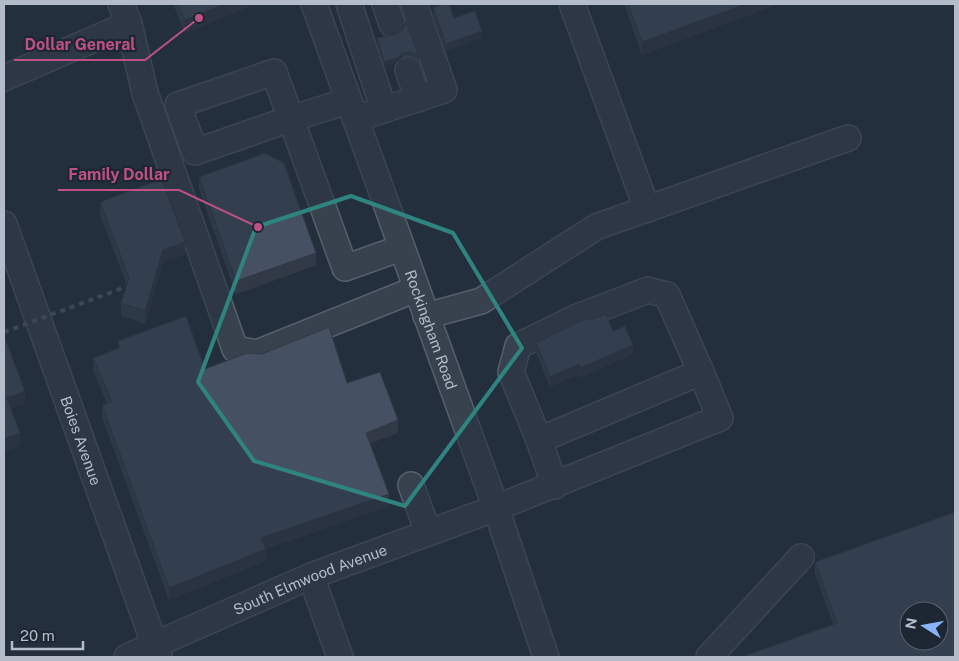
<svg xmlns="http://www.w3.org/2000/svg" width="959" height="661" font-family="'Public Sans',sans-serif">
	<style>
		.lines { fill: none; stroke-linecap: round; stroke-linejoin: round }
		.minor-casing { stroke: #565f6c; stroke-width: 28 }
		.minor { stroke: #38414e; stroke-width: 25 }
		.rail { stroke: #5a6575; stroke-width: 4; stroke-dasharray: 5 5; stroke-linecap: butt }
		.wall { fill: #3b4654 }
		.shaded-wall { fill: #303945 }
		.building { fill: #455162; stroke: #303945; fill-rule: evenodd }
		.marked { fill: none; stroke: #308480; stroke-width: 4; stroke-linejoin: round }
		.labels { text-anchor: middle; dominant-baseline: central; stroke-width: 4.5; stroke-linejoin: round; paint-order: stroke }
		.street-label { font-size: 15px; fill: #b4bcc9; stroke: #1d2633 }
		.leader { fill: none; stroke: #bd5182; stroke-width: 2 }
		.callout-dot { fill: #bd5182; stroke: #1d2633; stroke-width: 2 }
		.callout-label { font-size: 16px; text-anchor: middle; font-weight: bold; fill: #bd5182; stroke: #1d2633; stroke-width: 4.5; stroke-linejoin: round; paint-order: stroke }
	</style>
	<rect width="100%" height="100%" fill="#242f3e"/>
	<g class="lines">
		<defs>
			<g id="minor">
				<path d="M121,4L129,24L145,93L235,349L257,353L416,289"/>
				<path id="s1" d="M314,4L496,508L546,657"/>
				<path d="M349,4L384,110"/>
				<path d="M385,4L392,24"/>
				<path d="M572,4L647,209"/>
				<path d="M408,70L418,99"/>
				<path d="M4,78L129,24"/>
				<path d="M348,101L290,119L195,152L178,105L274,72L345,268L401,248"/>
				<path d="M355,119L444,90L414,4"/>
				<path id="s2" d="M4,224L159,657"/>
				<path d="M426,316L481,301L596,227L848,138"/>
				<path d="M539,440L511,372L518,346L575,318L648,290L667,295L701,372"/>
				<path d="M411,485L428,532"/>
				<path d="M311,576L340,657"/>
				<path id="s3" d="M127,657L311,576L496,508L720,418L701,372L539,440L555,486"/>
				<path d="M709,657L801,557"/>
			</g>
		</defs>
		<use href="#minor" class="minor-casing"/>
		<use href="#minor" class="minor"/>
		<path class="rail" d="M4,332L126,287"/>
	</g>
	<path class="wall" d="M173,4H255L185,33Z
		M624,4H779L642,55Z
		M433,7L454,18L482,38L446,51L433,14Z
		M397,34L419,57V61L410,56L403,57L397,62L384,65L377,42V38Z
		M199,177L316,265L236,294L199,189Z
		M100,202L185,255L163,262L145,324L121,316V303L127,285L100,215Z
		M591,320L613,331L633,354L580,378L579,374L550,387L536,353V343Z
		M118,341L205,369L347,383L398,433L370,443L389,506L266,549V561L169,600L102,417V405L107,403L93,370V358L118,348Z
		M815,562L955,657L833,624L815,574Z"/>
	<path class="shaded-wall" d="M225,4H255L185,33V20Z
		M746,4H779L642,55V42Z
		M482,31V38L446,51V44Z
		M403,53V57L397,62L384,65V62Z
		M185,242V255L163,262L145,324V311L163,250Z
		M316,253V265L236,294V281Z
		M633,345V354L580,378V368Z
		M579,364V374L550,387V377Z
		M25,391V404L7,410V398Z
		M398,420V433L366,445V433Z
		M20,433V446L4,452V439Z
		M389,494V506L261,551V538Z
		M266,549V561L169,600V588Z"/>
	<path class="building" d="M178,4H225L185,20Z
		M444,4H449L454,18L475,11L482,31L446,44L433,7Z
		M628,4H746L642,42Z
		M406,21L419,57L410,52L403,53L397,58L384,62L377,38L397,34L403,29Z
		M265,153L284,163L316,253L236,281L199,177Z
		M162,179L185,242L163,250L145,311L121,303L129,278L100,202Z
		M606,314L613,331L625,326L633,345L580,368L579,364L550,377L536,343L581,321L589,318L591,320Z
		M186,316L205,369L247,353L262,354L329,327L347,383L380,372L398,420L366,433L389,494L261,538L266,549L169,588L102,405L112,402L93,358L119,348L118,341Z
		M4,335L25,391L7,398L20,433L4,439Z
		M955,512V657H741L837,623L815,562ZM909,611H939V641H909Z"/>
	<path d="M0 0H959V661H0ZM351,196L453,233L522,348L405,506L254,461L198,382L256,227Z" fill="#242f3e" fill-opacity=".55" fill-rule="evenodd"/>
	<path class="marked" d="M351,196L453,233L522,348L405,506L254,461L198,382L256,227Z"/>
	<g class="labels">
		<g class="street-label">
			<text stroke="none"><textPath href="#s1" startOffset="346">Rockingham Road</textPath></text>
			<text stroke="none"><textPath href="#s2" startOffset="230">Boies Avenue</textPath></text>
			<text stroke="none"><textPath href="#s3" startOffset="199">South Elmwood Avenue</textPath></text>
		</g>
	</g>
	<path class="leader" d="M199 18L145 60H14M258 227L179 190H58"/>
	<g class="callout-dot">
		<circle cx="199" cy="18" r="5"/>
		<circle cx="258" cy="227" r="5"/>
	</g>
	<g class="callout-label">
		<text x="80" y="50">Dollar General</text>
		<text x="119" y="180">Family Dollar</text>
	</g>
	<rect width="959" height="661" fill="none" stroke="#b4bcc9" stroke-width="10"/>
	<g transform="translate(924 626) rotate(281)"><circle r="24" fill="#1d2633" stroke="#59626f"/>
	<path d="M0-4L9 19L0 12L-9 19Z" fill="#8ab4f8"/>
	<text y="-8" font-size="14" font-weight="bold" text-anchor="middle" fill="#b4bcc9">N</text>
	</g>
	<path d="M12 641v8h71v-8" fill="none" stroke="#b4bcc9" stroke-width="2.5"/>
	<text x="20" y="641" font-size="15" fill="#b4bcc9" stroke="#1d2633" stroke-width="4" paint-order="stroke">20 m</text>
</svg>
